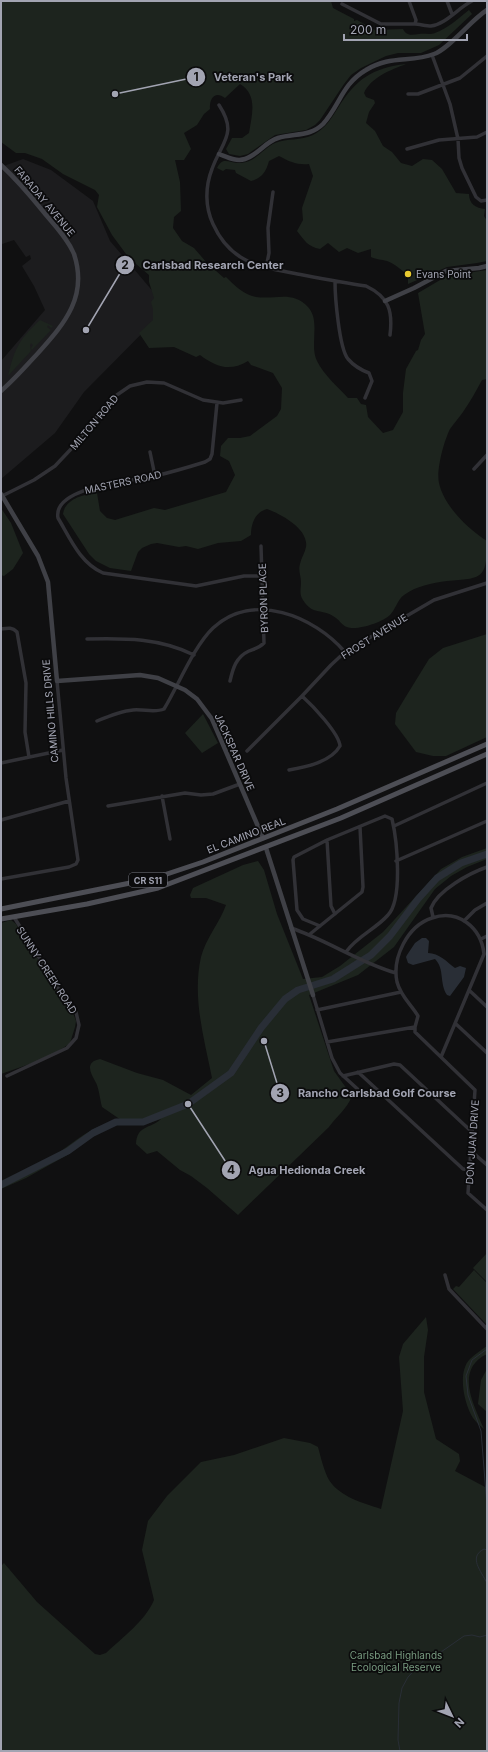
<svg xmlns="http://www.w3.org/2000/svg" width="488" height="1752" font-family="Inter,sans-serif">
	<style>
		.built { fill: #1c1c1e }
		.green { fill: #1d241e }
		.water { fill: #292e36 }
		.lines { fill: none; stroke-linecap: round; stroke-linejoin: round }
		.stream { stroke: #292e36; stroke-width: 1 }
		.river { stroke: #292e36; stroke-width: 7 }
		.street { stroke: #313136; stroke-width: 3.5 }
		.secondary { stroke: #3f4046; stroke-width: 4.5 }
		.primary { stroke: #4d4e55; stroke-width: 5 }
		.poi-dot { fill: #e9ca30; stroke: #0b0b0c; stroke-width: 1.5 }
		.labels { text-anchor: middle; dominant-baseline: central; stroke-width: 3.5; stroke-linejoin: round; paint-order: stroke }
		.shield { fill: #0b0b0c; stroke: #757680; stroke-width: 1 }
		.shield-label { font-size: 9px; font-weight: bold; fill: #a2a4b2 }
		.street-label { font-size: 10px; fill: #a2a4b2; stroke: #0b0b0c }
		.poi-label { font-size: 10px; fill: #a2a4b2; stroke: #0b0b0c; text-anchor: start }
		.park-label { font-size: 10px; fill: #799c81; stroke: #0b0b0c }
		.leader { fill: none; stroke: #a2a4b2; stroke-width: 1.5 }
		.callout-dot { fill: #a2a4b2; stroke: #0b0b0c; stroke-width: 1.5 }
		.mark-label { font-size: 12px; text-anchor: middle; font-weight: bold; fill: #111 }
		.callout-label { font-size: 11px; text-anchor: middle; font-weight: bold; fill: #a2a4b2; stroke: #0b0b0c; stroke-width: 3.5; stroke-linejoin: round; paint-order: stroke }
	</style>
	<rect width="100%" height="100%" fill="#101011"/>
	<path class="built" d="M23,159L51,170L93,201L110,241L167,308L84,392L55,433L1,479V361L45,310L34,286L22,266L31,259L30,255L26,257L14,240L2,244L1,167Z"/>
	<path class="green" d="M1,1H331L333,8L354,19V21L357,20L375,30L403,29C406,36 412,35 419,34C424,33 430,35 435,33C448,28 459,18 469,10L472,14L439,45L421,53H398L386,56L361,68L351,75L344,84L320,120L315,125L306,130L275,135L248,154L240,156L229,154L226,149L232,138H242L249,133C252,114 258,95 240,84L225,98C215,90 209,99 210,109L204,114L197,125L184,133L191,149L184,160H175L180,182L181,211L174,217L173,228L182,241L194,248L207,263L224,278L226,277C235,286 243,294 256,297C276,300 292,290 308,307C321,321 309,345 317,361C324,375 338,387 348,398H357L361,404L366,405L368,417L383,433L393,430L403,412V393L406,369L416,351L418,350L421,340L425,334L418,293L447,276L487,270V379L482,380C476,391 470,402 463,412C459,418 454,423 450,429C444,441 436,470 439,483C444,506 468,529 487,541C487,580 482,578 447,581C432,583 416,586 404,595C397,600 396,609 390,615C383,622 357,631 347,627C343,626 339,620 336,618C322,607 314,617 303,600C299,594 301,589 301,582C301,576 298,570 300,564C301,558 305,553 306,547C309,529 281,514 267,509C255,512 251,524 251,535L241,541L218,543L198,549L186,546L179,547L157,543L151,544L142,548L138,552L131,571L110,568L96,561L89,554L63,514C65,499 84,494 97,493L100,511L107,518L115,520L154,508L165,510L226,492L235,475L229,461L220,456L221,446L228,438H240L250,436L277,416L281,409L282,388L273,373L251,365L248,361C230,372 216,367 200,355L196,357L174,347L149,348L139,333L153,320V309L151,302L154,298L149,282V275L129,258L112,235L97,207L99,195L95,190L63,174L42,159L25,153H16L1,142Z
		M406,64C391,70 371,77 364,93L366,97L374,100L375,103L369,112L366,123L375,131L383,146L392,152L401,163L412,166L423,159L432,160L442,169L456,193L469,194C469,204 476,208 485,209L484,216L487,221V261L477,263L447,267L408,284V276C402,270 395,264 387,261C381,259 377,260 371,257V249L358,253L347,248L339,252L328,243L320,249C308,247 304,240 297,231L303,220L302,208L313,176L309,164C297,165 290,162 279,156L269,161C266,172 262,178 251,181L236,173L235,170L226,169L223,171L217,168C223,155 230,164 241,163C256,162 262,149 275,143C287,138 301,141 313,135C325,129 331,119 338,108C356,79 372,68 406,64Z
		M40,320L53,326L51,328L48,325L47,327L51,330L32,350L31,348L33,345L31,343L30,345L31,351L8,376C15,347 19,340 40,320Z
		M1,508L11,523L23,553L13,569L4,576L1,575Z
		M487,634V737L446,756H433L416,752L395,724L396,713L405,698L429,659L443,648Z
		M203,714L218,743L202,753L185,733Z
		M487,848V859L467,867L451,876L435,889L394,947L358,975L309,995L334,1071L352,1096C347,1109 337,1116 329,1127L238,1215L207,1188L191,1176L180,1170L157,1151L147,1154L136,1144C137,1125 150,1129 161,1119L143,1125H117L110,1127L82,1143L69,1154L26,1178L1,1189V1182C16,1174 32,1169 46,1161C74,1144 87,1126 121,1120L102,1107C100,1100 99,1087 95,1081C90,1072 85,1062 100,1059L137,1073L163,1080L191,1095L212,1078C204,1038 192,997 201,957C206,938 220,922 226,905L206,898H191L190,895L193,888L243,865L258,861L264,870L277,914L303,979L322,977L340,966L383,932L441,869L462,857Z
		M11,920L16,924L35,955L72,1010L76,1021L75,1027L71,1040L69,1044L63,1048L41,1060L1,1074V923Z
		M487,1253V1282L473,1268Z
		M474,1270L487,1283V1325L453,1289L456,1286L459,1287Z
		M426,1317L428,1330L424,1357V1392L436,1439L459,1454L460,1461L455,1471L487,1488V1751H1V1566L4,1563L37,1602L95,1654L100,1655L106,1653C123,1637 145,1621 154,1600L142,1550L148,1521L167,1496L201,1462L234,1455L284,1438L310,1443L318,1447C321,1458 324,1471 329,1480C340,1497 363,1503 381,1509L403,1411L399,1357L403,1344Z
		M487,1346V1354C454,1370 474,1405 484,1429C480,1426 476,1422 473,1418C464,1404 457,1372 470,1359C475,1354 481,1350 487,1346Z
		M487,1369V1412L478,1404L481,1380Z"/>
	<path class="water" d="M422,938H426L429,941L428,953C439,953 447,962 455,968L460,966L466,968L464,977L450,996L447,995C439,983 445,969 435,959L413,965L408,963L406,957L407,955L415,943Z"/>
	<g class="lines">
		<path class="stream" d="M487,1349L472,1360L466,1376L468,1395L481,1431L487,1506
			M487,1550L484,1549C468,1557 481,1571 487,1583
			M400,1751L398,1740L399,1703L402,1688L408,1677L430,1654L441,1652L464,1636L472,1635L480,1637L487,1635"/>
		<path class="river" d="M1,1185L68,1151L93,1133L116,1122H143L188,1104L231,1073L261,1028L285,999L298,990L333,979L371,955L390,936L418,899L437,878L461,863L487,854"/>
		<path class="street" d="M447,1L452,14
			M342,4L381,24H415L416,20L409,1
			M415,24C419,24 426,26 431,26C446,24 458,8 472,1
			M432,55L450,104L458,139L459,158L462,168L476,197L481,201L487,200
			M408,94H418L460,78L487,56
			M219,105C238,134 222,141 212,169C205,187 205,207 213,224C232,266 264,267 303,275C324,279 345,283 366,286C389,297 393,311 390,335
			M407,149L439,140L477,137L487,132
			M266,268L269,253L268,228L273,192
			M335,281C335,296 339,348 348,359C354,366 361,370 369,373L372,381L365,398
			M217,403L212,454L210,459L205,462C189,467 172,472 155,476C134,481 52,486 58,518C70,538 80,563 103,573L196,586L244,576H261
			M150,452L155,476
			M474,469L487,455
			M2,496L34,480L55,466L71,449L111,399L130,386L147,382L164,383L203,400L223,403L241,400
			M1,629C8,628 12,627 17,632L26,683L25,732L29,757
			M87,639C125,638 160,638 194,655
			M230,681C233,668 236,657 249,651C254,649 259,648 264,643L261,546
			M97,721C109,716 121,711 133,710C144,709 155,713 164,709C178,686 194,646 213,628C253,591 314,616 345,652
			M247,751L302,696L331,665L345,652L434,600L487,583
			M1,763L63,750
			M289,770C306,767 331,762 340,746C339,733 312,705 302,696
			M162,796L170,839
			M108,806L185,793L201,795L213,794L240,784
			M1,820L69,801
			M394,826L487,783
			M327,840L331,906L335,914
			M396,861L487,821
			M1,879L69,867L76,864L78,860L66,778L57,681
			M433,917L431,908C438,890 470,873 487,867
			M464,921L475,910L487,903
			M320,926L303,919L297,910L293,860L294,857L327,840L385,816L392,819C397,840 403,899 388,915C376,929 357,936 346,952
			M291,928C327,940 360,963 396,973
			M310,934L362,892L363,887L360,827
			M481,939L487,936
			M470,991L487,1007
			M313,995L332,1058L340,1073L363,1094
			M317,1010L401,992
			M456,1024L487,1053
			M327,1042L415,1027
			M441,1057L484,954C481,927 458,909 432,918C407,926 392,958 397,982C401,997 411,1004 418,1016L415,1027V1032L475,1090L468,1193L487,1210
			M358,1072L463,1169L469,1170
			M7,1076L67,1048L76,1038L79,1025L76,1012L58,988L14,917
			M343,1076L394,1064L400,1065L472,1132
			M471,1151L487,1165
			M445,1275L449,1289L487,1329"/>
		<path class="secondary" d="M219,154C227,157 236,162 245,159C258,155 265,142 278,138C294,133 310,137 323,124C340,105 342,84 366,70C390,55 411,63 434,54C450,48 470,21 487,10
			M1,165C16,179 29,194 42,210C53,224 67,237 74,254C88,296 65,323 39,352C27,365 15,379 1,391
			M385,301L414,288L446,271L479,268L487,266
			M1,494L38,556L48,582L57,681L140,675L158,678L185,690L197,699L212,719L263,838
			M266,848L313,995"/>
		<path class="primary" d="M1,909L155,878L203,862L337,809L487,744
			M1,919L87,904L158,888L341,818L487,754"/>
	</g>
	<circle class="poi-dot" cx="408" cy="274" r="4"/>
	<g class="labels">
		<rect class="shield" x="129" y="873" width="38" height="14" rx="3"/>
		<g class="shield-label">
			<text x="148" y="880">CR S11</text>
		</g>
		<g class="street-label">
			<text transform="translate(45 201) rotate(50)">FARADAY AVENUE</text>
			<text transform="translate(94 422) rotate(-50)">MILTON ROAD</text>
			<text transform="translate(123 482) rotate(-12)">MASTERS ROAD</text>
			<text transform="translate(263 598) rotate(-92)">BYRON PLACE</text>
			<text transform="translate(374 636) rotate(-32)">FROST AVENUE</text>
			<text transform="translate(50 711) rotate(-95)">CAMINO HILLS DRIVE</text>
			<text transform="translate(235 752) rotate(66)">JACKSPAR DRIVE</text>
			<text transform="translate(246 835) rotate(-21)">EL CAMINO REAL</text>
			<text transform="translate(47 970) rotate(57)">SUNNY CREEK ROAD</text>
			<text transform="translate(472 1142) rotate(-86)">DON JUAN DRIVE</text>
		</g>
		<g class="poi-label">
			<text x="416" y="274">Evans Point</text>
		</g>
		<g class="park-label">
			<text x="396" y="1655">Carlsbad Highlands<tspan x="396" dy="12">Ecological Reserve</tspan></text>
		</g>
	</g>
	<path class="leader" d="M115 94L196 77M86 330L125 265M264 1041L280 1093M188 1104L231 1170"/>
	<g class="callout-dot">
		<circle cx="115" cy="94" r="4"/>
		<circle cx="86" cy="330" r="4"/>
		<circle cx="264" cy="1041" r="4"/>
		<circle cx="188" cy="1104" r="4"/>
		<circle cx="196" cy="77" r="10"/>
		<circle cx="125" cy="265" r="10"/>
		<circle cx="280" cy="1093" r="10"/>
		<circle cx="231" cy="1170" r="10"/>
	</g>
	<g class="mark-label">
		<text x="196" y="81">1</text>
		<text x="125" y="269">2</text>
		<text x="280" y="1097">3</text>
		<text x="231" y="1174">4</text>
	</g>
	<g class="callout-label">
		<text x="253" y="81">Veteran's Park</text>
		<text x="213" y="269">Carlsbad Research Center</text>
		<text x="377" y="1097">Rancho Carlsbad Golf Course</text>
		<text x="307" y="1174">Agua Hedionda Creek</text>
	</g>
	<rect width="488" height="1752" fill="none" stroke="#a2a4b2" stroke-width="4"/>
	<g transform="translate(452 1716) rotate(133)" stroke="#0b0b0c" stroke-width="3" paint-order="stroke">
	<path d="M0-3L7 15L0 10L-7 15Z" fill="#a2a4b2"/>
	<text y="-6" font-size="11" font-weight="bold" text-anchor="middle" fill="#a2a4b2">N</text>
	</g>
	<path d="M344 34v6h123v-6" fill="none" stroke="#a2a4b2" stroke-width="2"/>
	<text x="350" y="34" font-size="12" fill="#a2a4b2" stroke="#0b0b0c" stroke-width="3" paint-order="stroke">200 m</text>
</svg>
